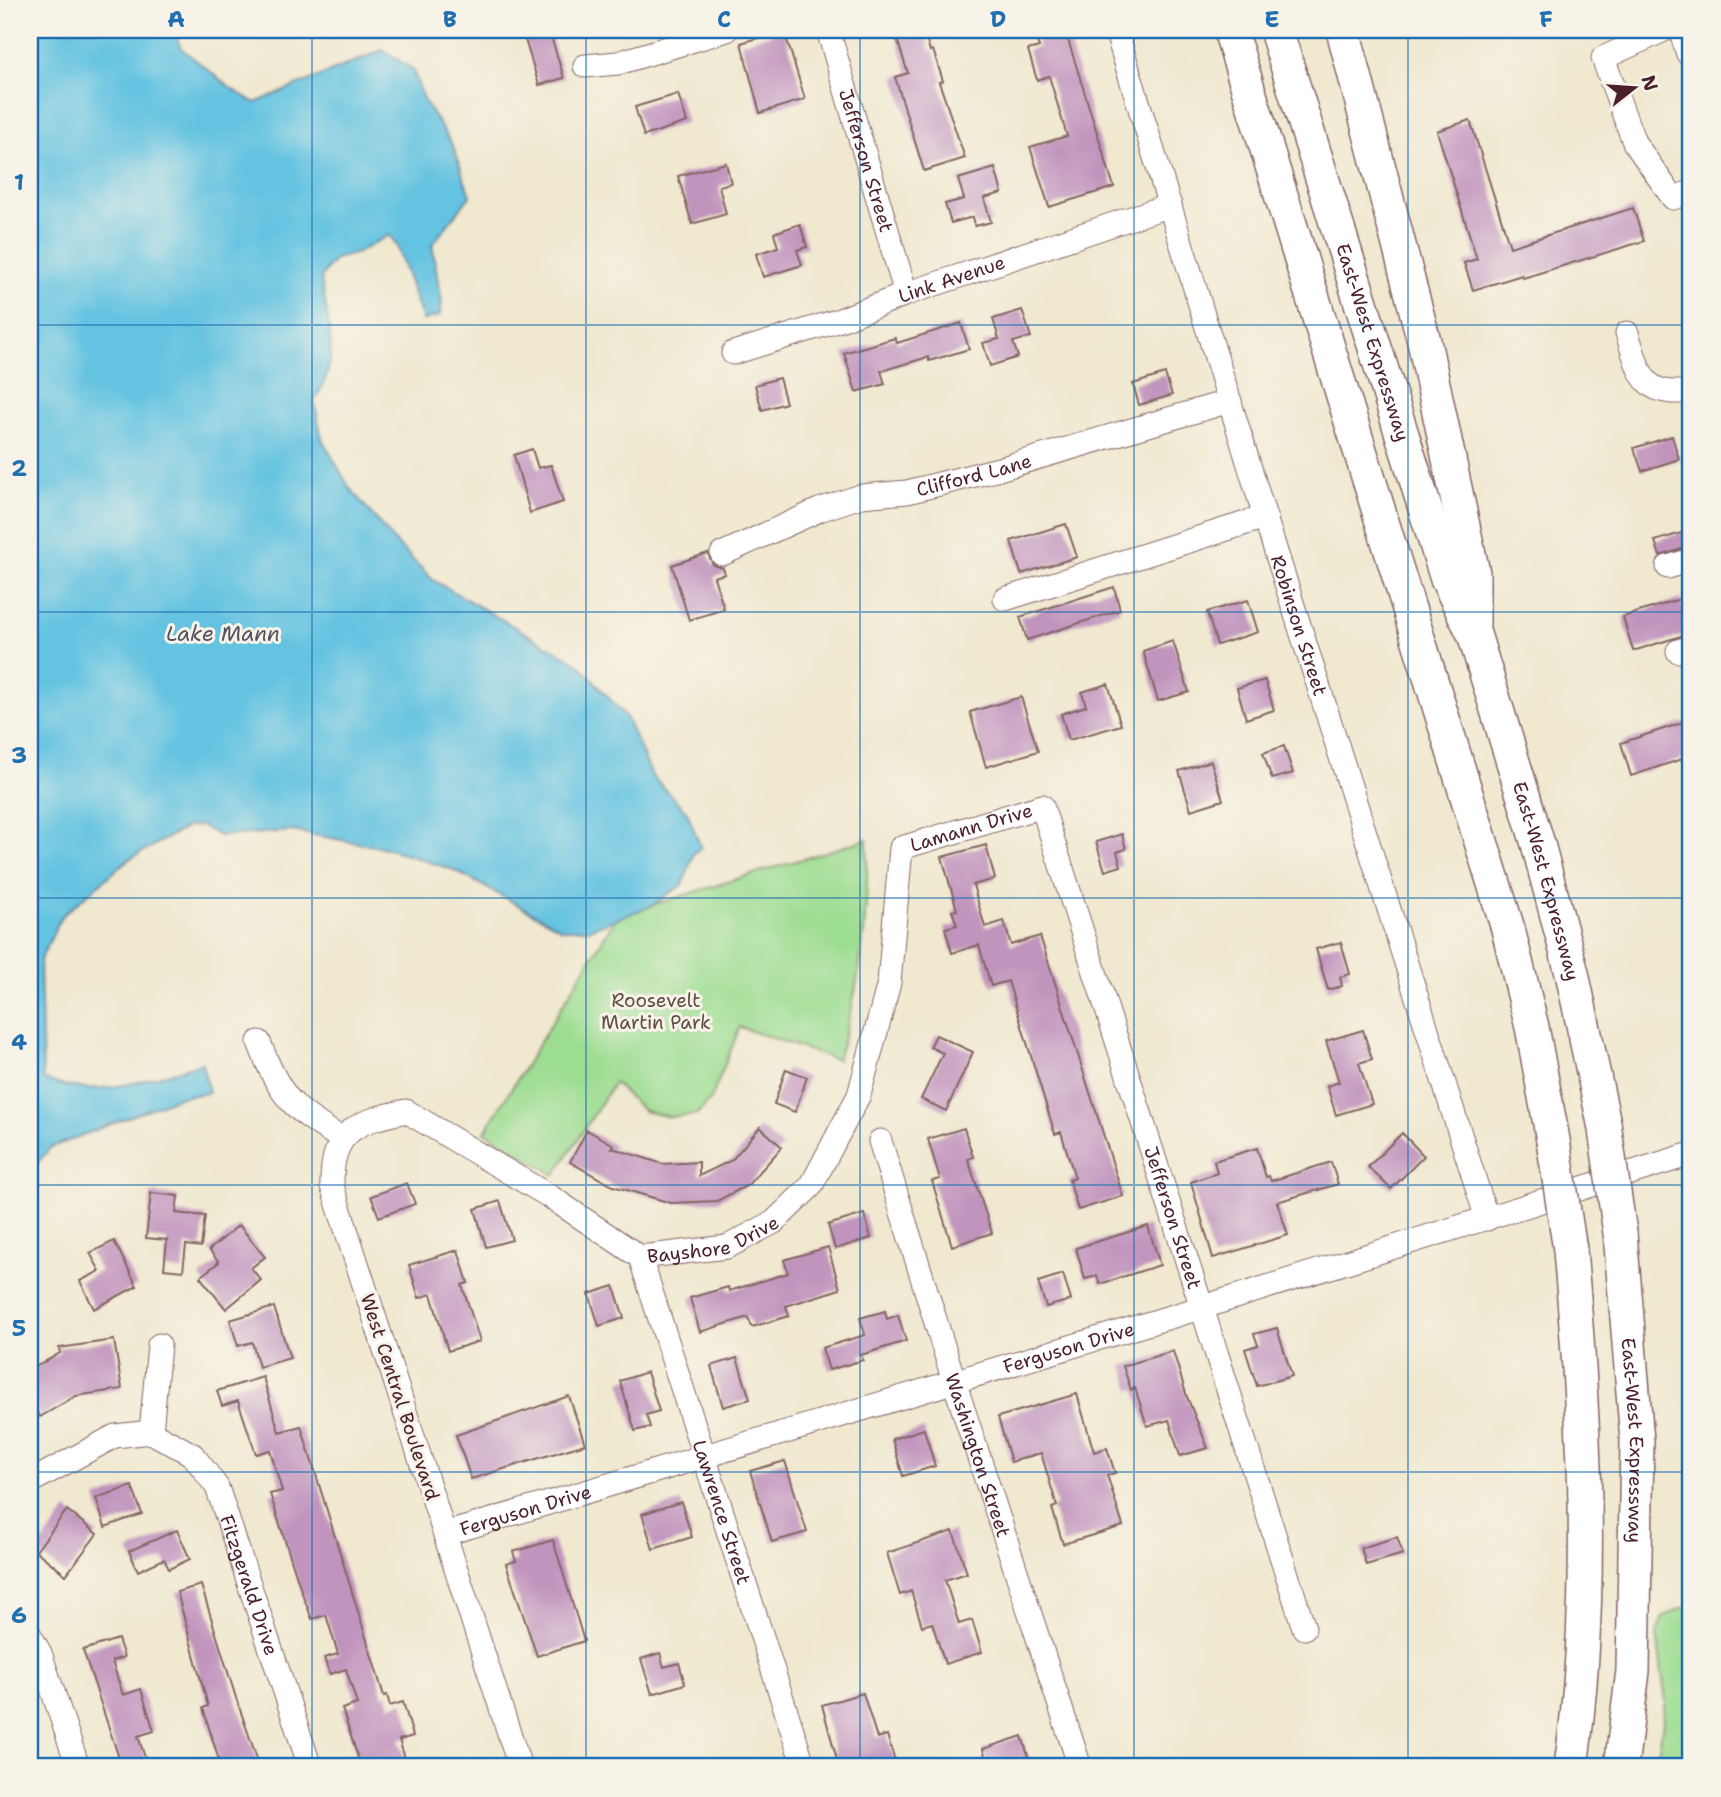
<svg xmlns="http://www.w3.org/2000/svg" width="1721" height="1797" font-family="'Shantell Sans',sans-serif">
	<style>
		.green { fill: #9ddd92; stroke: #747e5e; stroke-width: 2 }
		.water { fill: #63c3e1; stroke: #567186; stroke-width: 2 }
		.building { fill: #c194be }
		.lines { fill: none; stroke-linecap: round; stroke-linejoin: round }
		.minor-casing { stroke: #846564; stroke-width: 25 }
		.major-casing { stroke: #846564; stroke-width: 32 }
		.highway-casing { stroke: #846564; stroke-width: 36 }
		.minor { stroke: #fff; stroke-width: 23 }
		.major { stroke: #fff; stroke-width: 30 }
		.highway { stroke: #fff; stroke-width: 33 }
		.highway-bridge-casing { stroke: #846564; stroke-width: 36; stroke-linecap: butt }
		.highway-bridge { stroke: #fff; stroke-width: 33 }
		.grid { fill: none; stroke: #1f6fb2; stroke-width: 2; stroke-opacity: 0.55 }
		.labels { text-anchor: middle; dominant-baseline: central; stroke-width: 6; stroke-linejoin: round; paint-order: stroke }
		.street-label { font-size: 19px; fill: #4a1f2b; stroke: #f7f3e8 }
		.park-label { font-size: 19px; fill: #5f4e45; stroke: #f7f3e8 }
		.water-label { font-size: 21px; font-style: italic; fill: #525062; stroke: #f7f3e8 }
		.neatline { fill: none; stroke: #1f6fb2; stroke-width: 2.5 }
		.grid-label { font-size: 23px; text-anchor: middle; font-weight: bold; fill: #1f6fb2 }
	</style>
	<rect width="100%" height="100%" fill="#f7f3e8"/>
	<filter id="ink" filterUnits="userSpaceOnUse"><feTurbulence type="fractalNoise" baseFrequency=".0143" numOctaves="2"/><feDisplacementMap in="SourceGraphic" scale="14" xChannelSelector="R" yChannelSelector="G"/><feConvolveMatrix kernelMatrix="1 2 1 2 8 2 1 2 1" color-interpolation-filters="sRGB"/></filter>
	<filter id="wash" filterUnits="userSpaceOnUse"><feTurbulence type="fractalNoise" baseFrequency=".00686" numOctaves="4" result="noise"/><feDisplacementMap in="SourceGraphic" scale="28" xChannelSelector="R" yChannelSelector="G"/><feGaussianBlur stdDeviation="1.57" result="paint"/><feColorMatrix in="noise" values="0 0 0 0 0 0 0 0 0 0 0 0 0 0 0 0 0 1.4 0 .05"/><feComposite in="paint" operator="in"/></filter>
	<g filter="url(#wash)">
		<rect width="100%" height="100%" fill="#f0e8cf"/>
		<path class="green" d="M867,839C869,915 861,988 837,1060L740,1027L711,1099L697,1114L670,1117L644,1111L614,1083L555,1175L485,1132L617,916Z
			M1684,1608L1691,1612V1767H1656L1666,1703L1657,1634L1663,1616Z"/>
		<path class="water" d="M30,30H174L181,48L229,87L255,103L383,50L413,70L423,99L453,146L470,196L432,245L442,303L439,316L423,320L396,244L389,235L357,253L335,259L321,277C327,325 343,358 314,401L322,439L349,487L394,541L433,580L579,664L626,717L652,776L687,812L701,848L694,853L683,884L651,906L589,929H562L454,870L386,848L292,831L219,836L200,825L187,827L129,859L62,916L40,960L43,1079C97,1102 149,1078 202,1063L209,1093L179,1097L50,1148L34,1167L30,1182Z"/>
		<g id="blocks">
			<path class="building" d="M535,30H549L564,78L539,85L523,33Z
				M784,30L805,99L760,113L741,43Z
				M894,30H924L930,51L933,50L943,81L939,82L965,158L924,171L895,77L908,73Z
				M1033,30H1065L1114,187L1049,207L1030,147L1067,136L1049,76L1037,80L1028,50L1039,47Z
				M678,94L687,122L644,136L635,107Z
				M1470,120L1510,247L1633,208L1644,241L1523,278L1522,275L1473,290L1464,263L1477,259L1437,131Z
				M726,163L731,183L719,186L726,214L692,224L678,176Z
				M995,168L1002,193L984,198L991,222L975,226L973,217L951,223L945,204L964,199L958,179Z
				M800,224L807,247L797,250L802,265L763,277L756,254L778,247L774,233Z
				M1022,310L1031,337L1013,342L1018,357L990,366L983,343L999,339L993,319Z
				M961,323L969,349L929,361L928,357L881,371L885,384L856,392L844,353L895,338L897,343Z
				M1165,374L1172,395L1139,405L1133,384Z
				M779,378L786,403L762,410L755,385Z
				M1672,436L1679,459L1642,471L1634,448Z
				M532,449L538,468L551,465L563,502L530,513L514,455Z
				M1066,524L1077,557L1021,574L1011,541Z
				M1691,530V546L1660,556L1655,541Z
				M708,553L713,565L723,568L725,574L714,577L724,609L689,620L672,565Z
				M1114,587L1120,610L1027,640L1020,617Z
				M1680,599L1691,633L1633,651L1623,617Z
				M1248,600L1258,632L1217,645L1207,612Z
				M1173,641L1189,692L1158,701L1143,651Z
				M1265,680L1274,710L1246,719L1237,688Z
				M1108,684L1121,725L1069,740L1061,714L1086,706L1082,692Z
				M1021,697L1038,751L986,767L970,712Z
				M1691,720V756L1631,776L1621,743Z
				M1284,746L1293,773L1272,779L1263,753Z
				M1211,761L1223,800L1191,810L1179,771Z
				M1122,834L1126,849L1117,852L1121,866L1105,871L1096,842Z
				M986,845L995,879L973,885L985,927L1004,921L1011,945L1040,936L1123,1196L1078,1210L1069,1180L1075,1178L1061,1132L1055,1134L1008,981L991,986L979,945L952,953L945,928L957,925L952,911L957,910L942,857Z
				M1341,942L1350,974L1340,977L1342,986L1328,990L1316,949Z
				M1363,1030L1372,1059L1359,1063L1372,1104L1336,1115L1327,1086L1339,1082L1326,1041Z
				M936,1035L973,1052L946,1111L921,1099L943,1053L930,1047Z
				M786,1069L807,1077L795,1112L774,1104Z
				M760,1127L782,1147L748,1185L717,1201L671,1203L613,1186L570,1162L587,1130L614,1145L612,1148L663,1164L699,1162V1176L732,1160Z
				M964,1128L973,1157L968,1159L992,1233L952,1246L932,1181L940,1179L928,1139Z
				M1402,1133L1424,1156L1391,1189L1368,1167Z
				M1257,1148L1266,1177L1269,1176L1271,1181L1331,1162L1338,1184L1277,1202L1288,1235L1213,1258L1191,1182L1217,1173L1214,1161Z
				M407,1183L415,1204L379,1217L371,1196Z
				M151,1193L178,1196L176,1213L205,1216L201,1247L186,1245L183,1271L164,1269L167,1240L146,1238Z
				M500,1201L512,1240L486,1247L475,1209Z
				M864,1214L871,1238L835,1249L828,1225Z
				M239,1225L265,1257L251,1268L261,1280L226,1309L200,1277L219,1262L209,1250Z
				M1148,1226L1160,1265L1100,1284L1097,1276L1085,1279L1076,1248Z
				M114,1241L137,1286L94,1309L80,1281L100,1271L90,1253Z
				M828,1247L840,1289L786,1306L789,1316L752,1327L748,1317L700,1332L690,1298L728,1287L729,1291L788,1273L784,1260Z
				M458,1250L468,1283L462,1285L480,1341L448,1351L431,1294L419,1298L409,1265Z
				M1063,1274L1071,1300L1046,1307L1038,1282Z
				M614,1286L624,1318L599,1326L589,1294Z
				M274,1307L290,1358L259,1367L252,1342L238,1346L230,1320Z
				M885,1311L887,1319L898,1315L906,1341L861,1355L863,1360L829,1370L822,1348L865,1335L860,1318Z
				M1277,1328L1292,1376L1257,1386L1245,1349L1258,1345L1254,1334Z
				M114,1340L122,1389L76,1396L40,1417L30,1400V1370L60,1353L59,1348Z
				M1173,1351L1187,1397L1208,1448L1180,1456L1169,1420L1147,1426L1135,1388L1131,1390L1123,1366Z
				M737,1358L750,1399L723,1407L711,1366Z
				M647,1372L659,1411L646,1415L650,1427L635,1431L620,1381Z
				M263,1377L279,1432L301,1426L384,1696L387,1695L390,1706L403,1702L413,1736L399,1740L408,1767H361L342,1709L357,1704L346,1669L330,1674L324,1658L338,1654L326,1615L312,1619L302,1593L270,1494L282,1491L270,1450L256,1454L238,1401L222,1406L217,1391Z
				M1077,1394L1094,1452L1107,1448L1115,1473L1107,1475L1123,1526L1063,1544L1052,1508L1057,1506L1041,1453L1011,1462L998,1417Z
				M569,1396L585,1444L471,1479L456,1435Z
				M924,1429L935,1466L903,1476L892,1439Z
				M785,1461L807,1532L772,1542L750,1471Z
				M132,1486L142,1514L105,1527L96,1498Z
				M681,1502L692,1537L653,1549L642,1514Z
				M67,1510L97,1534L66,1575L36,1551Z
				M177,1530L190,1559L169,1569L164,1559L138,1571L129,1551Z
				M953,1531L967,1573L945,1580L959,1624L972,1620L982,1652L945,1664L932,1623L922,1626L911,1591L900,1595L887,1553Z
				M1397,1537L1403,1554L1366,1565L1361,1548Z
				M553,1540L584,1641L537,1656L506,1564L516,1561L513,1552Z
				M201,1585L236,1698L260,1767H221L203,1708L208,1706L177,1592Z
				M118,1639L124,1657L112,1661L123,1695L141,1689L154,1731L138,1736L148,1767H122L83,1650Z
				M660,1653L664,1667L679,1663L685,1684L652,1694L641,1659Z
				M863,1693L877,1738L887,1735L897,1767H839L822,1705Z
				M1022,1736L1029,1759L1003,1767H988L983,1749Z"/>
		</g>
	</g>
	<g filter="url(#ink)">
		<use href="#blocks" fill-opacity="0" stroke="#846564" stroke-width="2"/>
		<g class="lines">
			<defs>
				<g id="minor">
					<path id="s1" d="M828,30L906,294"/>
					<path id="s2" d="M1116,30L1265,517L1487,1219"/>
					<path d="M1664,30L1603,58L1634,142L1673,198L1691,192"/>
					<path d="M585,66L618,63L727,30"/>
					<path d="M1627,333C1640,373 1642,398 1691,391"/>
					<path id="s3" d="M733,353L840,320L906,294L1170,205"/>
					<path id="s4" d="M722,554L819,510L861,496L907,492L999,469L1230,401"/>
					<path d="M1668,567L1691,560"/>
					<path d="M1005,599L1265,517"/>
					<path d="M1678,651L1691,647"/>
					<path d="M259,1042C280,1098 292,1108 342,1139"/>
					<path id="s5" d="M880,1141L954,1381L1080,1767"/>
					<path id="s6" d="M640,1257L804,1767"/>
					<path id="s7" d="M151,1432L193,1455L217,1487L310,1767"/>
					<path d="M151,1432L159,1345"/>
					<path d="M30,1482L115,1436L151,1432"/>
					<path id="s8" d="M445,1534L1200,1308L1691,1154"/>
					<path d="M30,1635L40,1653L78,1767"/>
					<path id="s9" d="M520,1767L332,1186C331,1130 356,1122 406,1111L549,1196L640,1257L727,1247L774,1222L811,1186L859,1095L889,983L901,848L1042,806L1304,1628"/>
				</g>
				<path id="major" d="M1684,30L1691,52"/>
				<g id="highway">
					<path d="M1230,30L1508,929L1532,1027L1553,1140"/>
					<path id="s10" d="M1276,30L1447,579L1474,634L1538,844L1572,973L1604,1123"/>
					<path d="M1343,30L1424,341L1473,573V624"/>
					<path id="s11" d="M1620,1233L1637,1441L1633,1671L1621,1767"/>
					<path d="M1570,1250C1585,1423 1595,1595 1571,1767"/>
				</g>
			</defs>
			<use href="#minor" class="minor-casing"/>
			<use href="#major" class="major-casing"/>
			<use href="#highway" class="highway-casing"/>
			<use href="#minor" class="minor"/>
			<use href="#major" class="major"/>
			<use href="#highway" class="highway"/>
			<defs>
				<path id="highway-bridge" d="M1604,1123L1620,1233
					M1553,1140L1570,1250"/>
			</defs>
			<use href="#highway-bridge" class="highway-bridge-casing"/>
			<use href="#highway-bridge" class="highway-bridge"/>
		</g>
	</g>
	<path class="grid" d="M312,30V1767M586,30V1767M860,30V1767M1134,30V1767M1408,30V1767M30,325H1691M30,612H1691M30,898H1691M30,1185H1691M30,1472H1691"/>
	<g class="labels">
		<g class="street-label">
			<text stroke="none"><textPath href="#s1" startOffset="136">Jefferson Street</textPath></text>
			<text stroke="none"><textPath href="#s3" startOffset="231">Link Avenue</textPath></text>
			<text stroke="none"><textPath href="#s10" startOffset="327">East-West Expressway</textPath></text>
			<text stroke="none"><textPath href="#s4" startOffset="266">Clifford Lane</textPath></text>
			<text stroke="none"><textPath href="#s2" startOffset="623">Robinson Street</textPath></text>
			<text stroke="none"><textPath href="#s9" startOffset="1626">Lamann Drive</textPath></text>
			<text stroke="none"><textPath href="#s10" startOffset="894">East-West Expressway</textPath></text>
			<text stroke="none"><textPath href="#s9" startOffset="2132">Jefferson Street</textPath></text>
			<text stroke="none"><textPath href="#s9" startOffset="1082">Bayshore Drive</textPath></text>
			<text stroke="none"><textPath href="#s8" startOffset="651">Ferguson Drive</textPath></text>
			<text transform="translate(400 1397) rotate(72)">West Central Boulevard</text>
			<text stroke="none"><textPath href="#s11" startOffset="208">East-West Expressway</textPath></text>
			<text stroke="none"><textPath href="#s5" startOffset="329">Washington Street</textPath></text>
			<text stroke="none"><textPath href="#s8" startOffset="84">Ferguson Drive</textPath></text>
			<text stroke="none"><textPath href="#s6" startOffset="268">Lawrence Street</textPath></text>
			<text stroke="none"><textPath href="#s7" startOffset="191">Fitzgerald Drive</textPath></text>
		</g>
		<g class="park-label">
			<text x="656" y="1000">Roosevelt<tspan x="656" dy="22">Martin Park</tspan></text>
		</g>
		<g class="water-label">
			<text x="223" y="634">Lake Mann</text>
		</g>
	</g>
	<rect width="1721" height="1797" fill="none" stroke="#f7f3e8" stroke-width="77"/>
	<g transform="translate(1634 88) rotate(73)" stroke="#f7f3e8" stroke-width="5" paint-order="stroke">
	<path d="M0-5L12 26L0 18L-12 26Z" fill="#4a1f2b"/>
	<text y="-10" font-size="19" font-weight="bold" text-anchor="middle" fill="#4a1f2b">N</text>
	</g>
	<rect x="38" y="38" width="1644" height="1720" class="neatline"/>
	<g class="grid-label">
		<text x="176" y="27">A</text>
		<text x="450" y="27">B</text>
		<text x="724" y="27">C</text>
		<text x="998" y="27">D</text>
		<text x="1272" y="27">E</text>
		<text x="1546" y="27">F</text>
		<text x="19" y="190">1</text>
		<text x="19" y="476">2</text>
		<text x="19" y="763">3</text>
		<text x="19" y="1050">4</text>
		<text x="19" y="1336">5</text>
		<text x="19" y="1623">6</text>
	</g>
</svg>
